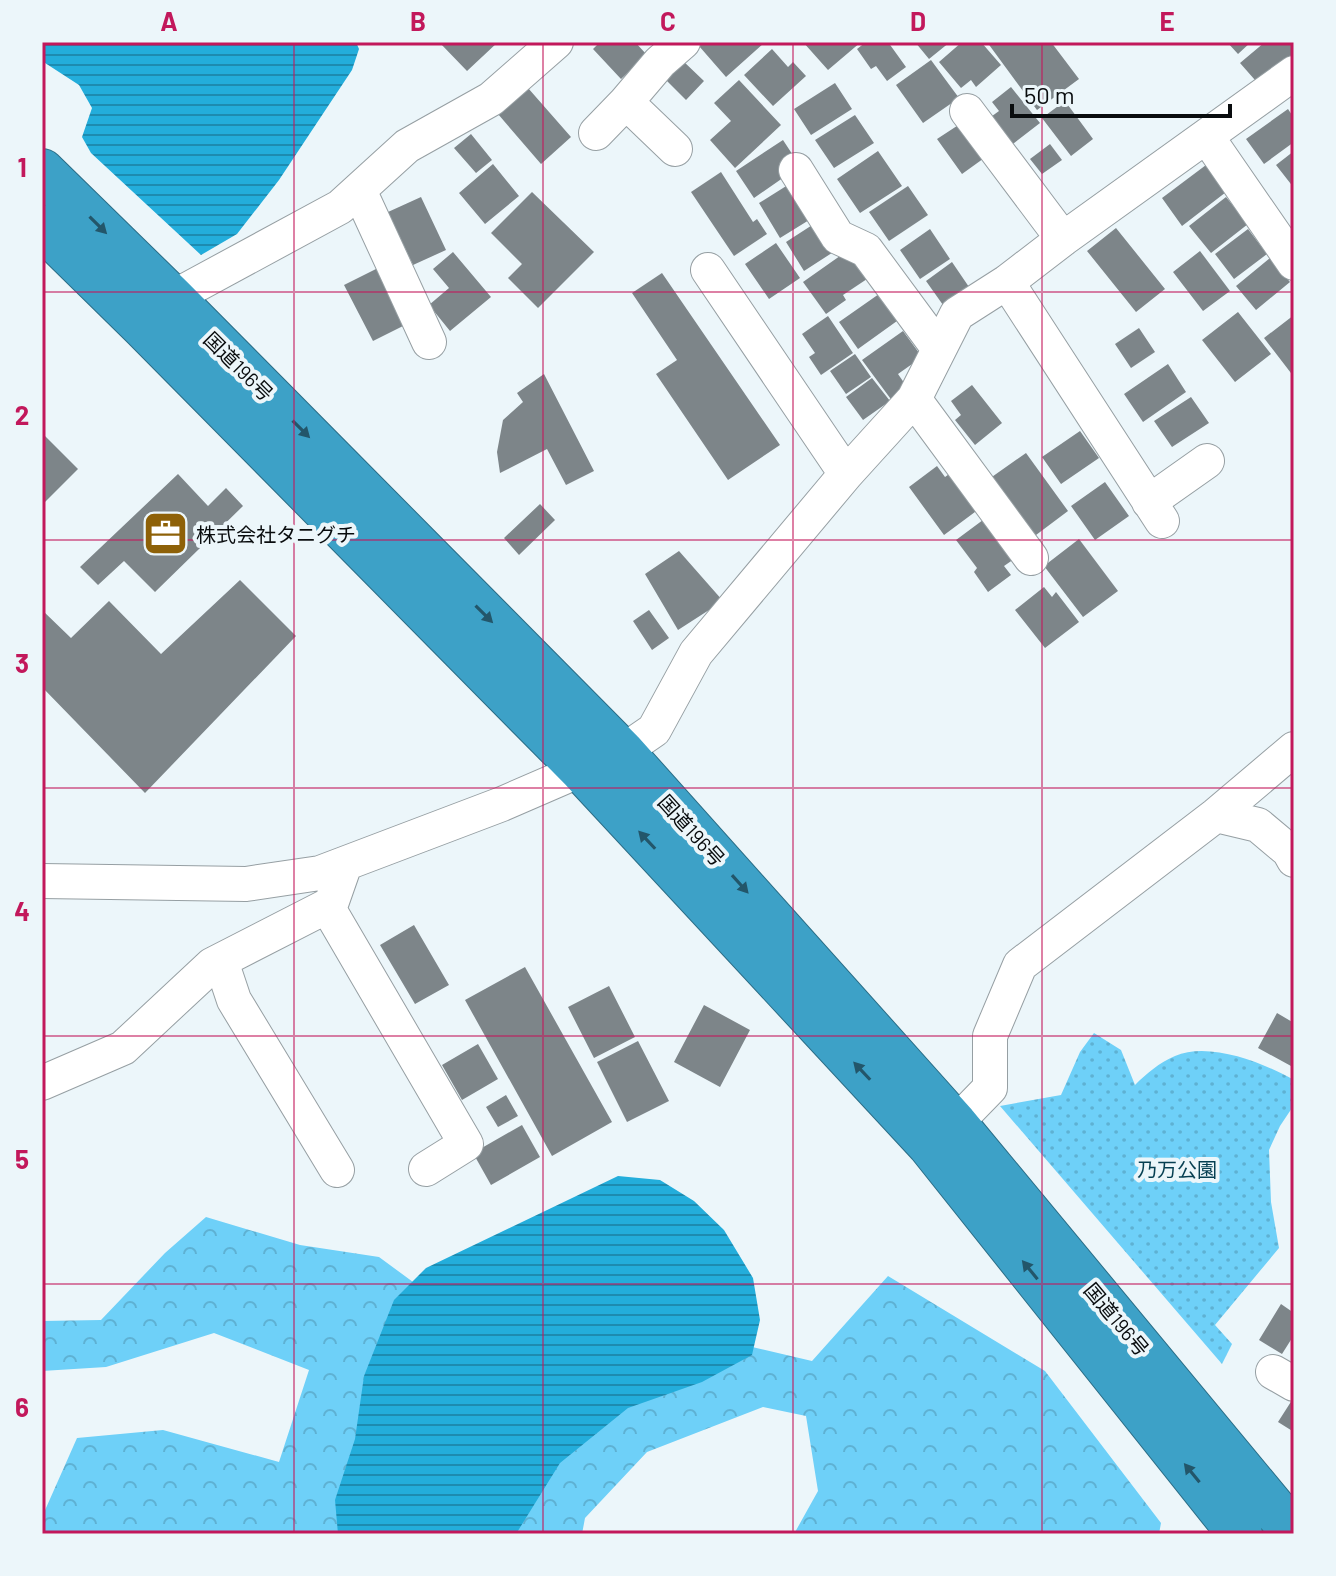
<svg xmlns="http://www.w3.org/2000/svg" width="1336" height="1576" font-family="Barlow,'Noto Sans JP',sans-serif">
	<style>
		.forest { fill: url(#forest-crowns) }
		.park { fill: url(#park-dots) }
		.water { fill: url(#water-rules) }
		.building { fill: #7d8589 }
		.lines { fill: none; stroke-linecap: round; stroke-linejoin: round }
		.street-casing { stroke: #969fa3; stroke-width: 36 }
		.highway-casing { stroke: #2b6d86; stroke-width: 46 }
		.street { stroke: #fff; stroke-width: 34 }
		.highway { stroke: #3da1c7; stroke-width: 44 }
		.oneway { fill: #23566a }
		.grid { fill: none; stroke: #c2185b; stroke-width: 2; stroke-opacity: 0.55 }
		.labels { text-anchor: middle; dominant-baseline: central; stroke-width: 8; stroke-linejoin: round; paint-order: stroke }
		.street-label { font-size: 20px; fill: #090c0e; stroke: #ecf6fa }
		.poi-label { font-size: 20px; fill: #090c0e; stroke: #ecf6fa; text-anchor: start }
		.park-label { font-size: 20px; fill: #063f52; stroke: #ecf6fa }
		.neatline { fill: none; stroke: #c2185b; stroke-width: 3 }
		.grid-label { font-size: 26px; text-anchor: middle; font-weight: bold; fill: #c2185b }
	</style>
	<defs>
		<pattern id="forest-crowns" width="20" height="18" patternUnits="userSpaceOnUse" patternTransform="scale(2)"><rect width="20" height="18" fill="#6ed0f8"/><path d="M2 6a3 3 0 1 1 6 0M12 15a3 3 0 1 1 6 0" fill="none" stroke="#5eb1d3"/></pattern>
		<pattern id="park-dots" width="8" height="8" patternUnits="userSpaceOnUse" patternTransform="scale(2)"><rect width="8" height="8" fill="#6ed0f8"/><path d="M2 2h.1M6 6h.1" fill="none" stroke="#5eb1d3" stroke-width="1.8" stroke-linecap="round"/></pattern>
		<pattern id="water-rules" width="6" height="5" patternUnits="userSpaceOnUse" patternTransform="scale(2)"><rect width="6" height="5" fill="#23addb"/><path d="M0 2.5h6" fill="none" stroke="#1d8bb0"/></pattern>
	</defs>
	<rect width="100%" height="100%" fill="#ecf6fa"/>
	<path class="forest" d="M206,1217L300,1245L379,1257L462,1318L696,1334L812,1361L888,1276L1045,1371L1161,1523L1159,1534H794L818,1491L806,1416L763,1407L647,1452L585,1518L582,1534H42V1517L77,1438L163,1430L279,1462L309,1370L214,1333L106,1367L42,1371V1321L101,1320L165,1253Z"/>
	<path class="park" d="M1094,1033L1121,1050L1135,1085C1147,1073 1159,1063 1175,1056C1209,1041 1264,1063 1294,1080V1105L1280,1126L1269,1150L1271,1202L1279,1248L1215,1325L1232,1344L1222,1364L1000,1106L1061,1095L1080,1052Z"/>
	<path class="water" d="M42,42H356L359,49L352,70L279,180L237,234L201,255L91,153L82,137L92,108L79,85L42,61Z
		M618,1176L660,1180L694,1201L724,1230L753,1278L760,1320L752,1355L702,1382L628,1408L560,1463L516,1534H338L335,1500L355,1439L364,1376L394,1300L426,1268Z"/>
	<path class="building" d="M439,42H498L467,71Z
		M600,42H635L647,55L621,79L593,49Z
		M703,42H765L726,77L699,46Z
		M803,42H861L828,70Z
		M866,42H888L906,67L887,81L876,66L871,69L857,49Z
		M915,42H950L929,59Z
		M962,42H981L1001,65L976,87L971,80L961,88L939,62Z
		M987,42H1051L1079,79L1037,110Z
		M1227,42H1251L1238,54Z
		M1265,42H1294V61L1262,88L1240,63Z
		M772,49L788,67L793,62L806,76L773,106L744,75Z
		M682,60L704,81L686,100L664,78Z
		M931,60L959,98L923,123L896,85Z
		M739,80L781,125L735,168L710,140L731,121L714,103Z
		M835,83L852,109L811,135L794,109Z
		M1011,87L1040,123L1009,147L988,119L999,111L992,102Z
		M528,88L571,137L541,164L498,114Z
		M1065,101L1093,139L1071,156L1042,118Z
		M1288,109L1294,118V142L1264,164L1246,139Z
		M855,115L874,143L834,168L815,140Z
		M963,122L987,156L962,174L937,139Z
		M471,134L492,160L476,173L454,148Z
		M783,140L800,166L754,198L736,171Z
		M1050,144L1062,160L1042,174L1030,159Z
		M878,151L902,186L860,213L837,179Z
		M1294,151V188L1276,165Z
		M1210,162L1230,189L1182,226L1162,198Z
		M493,164L519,196L485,224L459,193Z
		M721,172L753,222L757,219L767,234L734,256L691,192Z
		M791,183L814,217L780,238L759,203Z
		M908,186L928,215L889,241L869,212Z
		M532,192L594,252L538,308L508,278L522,264L491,233Z
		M421,197L446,250L413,265L388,212Z
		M1226,197L1248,224L1211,253L1189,226Z
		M820,220L838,249L804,271L786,242Z
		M1116,228L1165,289L1136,312L1087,251Z
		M930,229L950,259L920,279L900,250Z
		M1248,229L1267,254L1234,279L1215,254Z
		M776,243L800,278L769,299L745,264Z
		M847,251L867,279L843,295L846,300L826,314L803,282Z
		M1200,251L1230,291L1203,311L1173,272Z
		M453,252L491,297L450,331L429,305L449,288L433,269Z
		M1270,258L1290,282L1256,310L1236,286Z
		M952,262L969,287L943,305L926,281Z
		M378,268L407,324L373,341L344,285Z
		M662,273L780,445L728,480L656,374L677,360L632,293Z
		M879,294L897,321L858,349L839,322Z
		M1238,312L1271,354L1235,382L1202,340Z
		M1294,315V377L1264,338Z
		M828,316L853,353L821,375L809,357L815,353L802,334Z
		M1139,328L1155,352L1131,368L1115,344Z
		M903,331L922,357L898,374L909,390L893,402L862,360Z
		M855,354L871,377L846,394L830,371Z
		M1168,364L1186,392L1143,422L1124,394Z
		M544,374L594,471L566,485L547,449L500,473L497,452L503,420L523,402L517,393Z
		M872,378L890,401L863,420L846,397Z
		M972,385L1002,423L975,445L955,420L961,415L951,401Z
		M1191,397L1209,423L1172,447L1154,421Z
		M1080,431L1099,458L1061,484L1042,457Z
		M42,433L78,469L42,505Z
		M1026,453L1068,511L1032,538L989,479Z
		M937,466L945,477L952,472L979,509L944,535L909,487Z
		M178,474L208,506L226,488L243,506L155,592L124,561L98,585L80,567Z
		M1105,482L1129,516L1095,540L1071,506Z
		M540,504L555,520L519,555L504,538Z
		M987,517L1017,557L1004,566L1011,575L988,592L974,572L977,568L956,540Z
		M1079,539L1118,591L1083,617L1044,566Z
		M679,551L723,601L678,630L645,574Z
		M240,580L296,636L145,793L42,687V610L71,638L109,601L161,654Z
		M1044,587L1052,597L1056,592L1079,622L1045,648L1015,610Z
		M649,610L669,638L652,650L633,621Z
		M414,925L449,985L415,1004L380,945Z
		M525,967L612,1122L552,1156L465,1000Z
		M609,986L635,1037L594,1058L568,1007Z
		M704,1005L750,1030L720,1087L674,1062Z
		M1277,1013L1294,1023V1060L1291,1066L1258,1048Z
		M638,1041L669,1101L627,1122L597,1062Z
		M478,1044L498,1079L462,1100L442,1065Z
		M506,1095L518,1116L498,1127L486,1107Z
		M522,1125L540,1157L491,1185L473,1153Z
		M1281,1304L1294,1313V1335L1282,1354L1259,1340Z
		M1294,1397V1432L1278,1422Z"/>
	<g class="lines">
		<defs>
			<path id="street" d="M967,111L1063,239
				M596,133L626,102
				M1207,137L1294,263
				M675,149L626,102L660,62L683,42
				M796,170L838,237L866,250L939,349
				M359,190L429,342
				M708,270L846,474
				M1007,282L1162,521
				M155,315L172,298L340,207L407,146L491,99L556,42
				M914,399L1031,558
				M1149,502L1207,461
				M1216,815L1258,825L1289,851L1294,860
				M42,881L246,884L320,873L502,804L622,752L654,730L696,653L846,474L914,399L957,314L1007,282L1063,239L1294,73
				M327,906L466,1144L426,1169
				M221,961L234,1000L337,1170
				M42,1083L123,1048L212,965L331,904L345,864
				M936,1138L955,1124L990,1088V1036L1020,965L1216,815L1294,749
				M1273,1372L1294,1384"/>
			<path id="highway" d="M42,171L172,298L622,752L955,1124L1294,1533
				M42,227L143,326L581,769L929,1144L1240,1534"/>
		</defs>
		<use href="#street" class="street-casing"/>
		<use href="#highway" class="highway-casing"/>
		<use href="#street" class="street"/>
		<use href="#highway" class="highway"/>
	</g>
	<defs><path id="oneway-solid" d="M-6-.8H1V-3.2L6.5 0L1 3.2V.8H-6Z" transform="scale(2)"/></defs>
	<g class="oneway">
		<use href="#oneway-solid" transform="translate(98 225) rotate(45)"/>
		<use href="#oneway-solid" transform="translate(301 429) rotate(45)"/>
		<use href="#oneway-solid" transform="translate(484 614) rotate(45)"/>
		<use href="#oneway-solid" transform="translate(647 840) rotate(-133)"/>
		<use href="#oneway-solid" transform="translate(740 884) rotate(48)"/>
		<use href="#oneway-solid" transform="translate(862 1071) rotate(-133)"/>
		<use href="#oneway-solid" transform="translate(1030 1270) rotate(-129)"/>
		<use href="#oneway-solid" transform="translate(1192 1473) rotate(-129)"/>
	</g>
	<path class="grid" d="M294,42V1534M543,42V1534M793,42V1534M1042,42V1534M42,292H1294M42,540H1294M42,788H1294M42,1036H1294M42,1284H1294"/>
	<defs>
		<symbol id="office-square" viewBox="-11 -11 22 22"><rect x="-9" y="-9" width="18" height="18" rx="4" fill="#8e6108" stroke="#ecf6fa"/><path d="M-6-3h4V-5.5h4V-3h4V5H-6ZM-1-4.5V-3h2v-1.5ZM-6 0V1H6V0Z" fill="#fff"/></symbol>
	</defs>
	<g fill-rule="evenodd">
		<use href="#office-square" x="140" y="508" width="51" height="51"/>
	</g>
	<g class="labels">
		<g class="street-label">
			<text transform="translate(239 366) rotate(45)">国道196号</text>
			<text transform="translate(692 830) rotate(48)">国道196号</text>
			<text transform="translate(1117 1319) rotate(50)">国道196号</text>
		</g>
		<g class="poi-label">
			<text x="196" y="534">株式会社タニグチ</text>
		</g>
		<g class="park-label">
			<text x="1177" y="1169">乃万公園</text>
		</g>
	</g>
	<rect width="1336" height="1576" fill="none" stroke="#ecf6fa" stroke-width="88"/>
	<path d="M1012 104v12h218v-12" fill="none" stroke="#090c0e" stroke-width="4"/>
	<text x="1024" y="104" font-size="24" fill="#090c0e" stroke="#ecf6fa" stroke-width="6" paint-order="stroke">50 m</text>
	<rect x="44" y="44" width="1248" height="1488" class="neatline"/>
	<g class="grid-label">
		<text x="169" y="31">A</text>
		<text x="418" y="31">B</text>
		<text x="668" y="31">C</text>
		<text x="918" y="31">D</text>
		<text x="1167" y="31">E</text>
		<text x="22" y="177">1</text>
		<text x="22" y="425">2</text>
		<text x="22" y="673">3</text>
		<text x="22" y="921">4</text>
		<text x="22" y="1169">5</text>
		<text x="22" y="1417">6</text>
	</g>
</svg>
